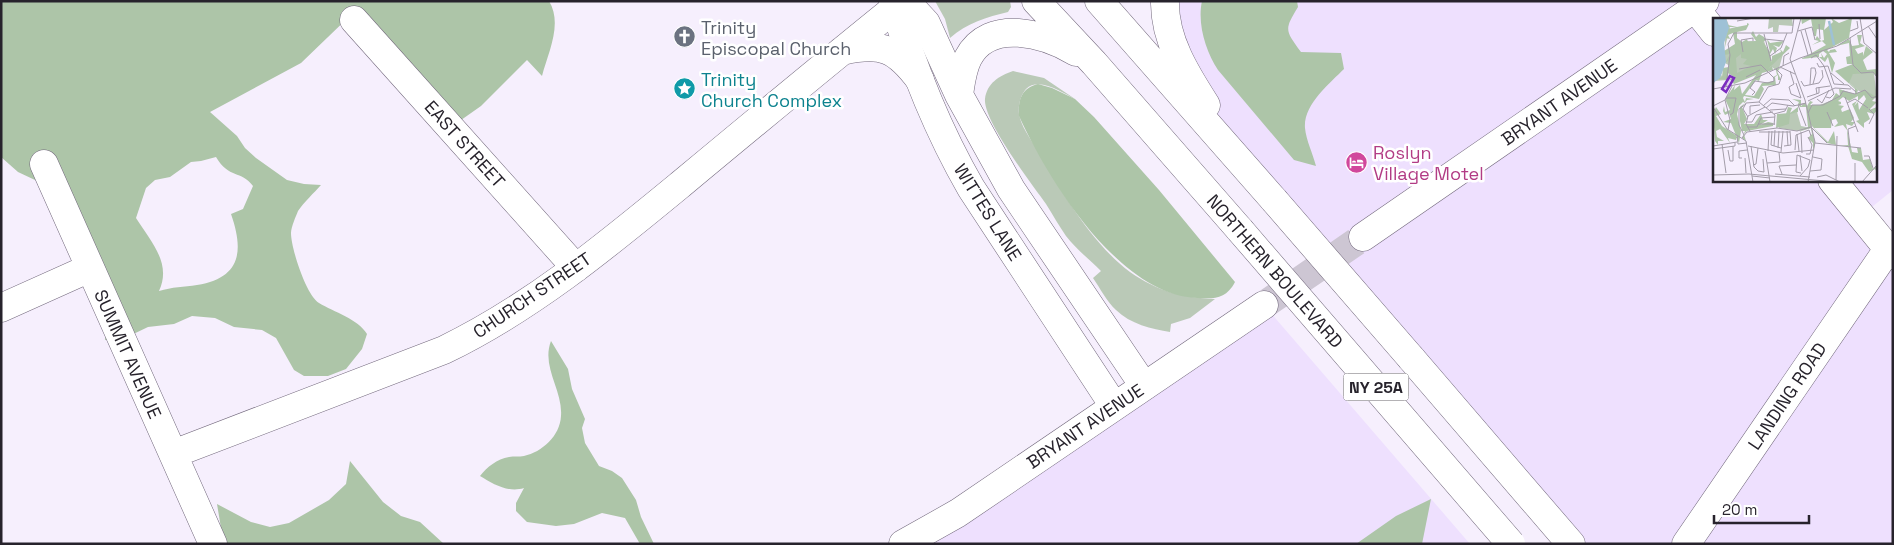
<svg xmlns="http://www.w3.org/2000/svg" width="1894" height="545" font-family="'Space Grotesk',sans-serif">
	<style>
		.built { fill: #eee0fe; fill-rule: evenodd }
		.green { fill: #bac9b7 }
		.forest { fill: #adc5a8; fill-rule: evenodd }
		.lines { fill: none; stroke-linecap: round; stroke-linejoin: round }
		.secondary-tunnel { stroke: #cdc6d3; stroke-width: 28; stroke-dasharray: 28 14; stroke-linecap: butt }
		.street-casing { stroke: #72687c; stroke-width: 29 }
		.secondary-casing { stroke: #72687c; stroke-width: 29 }
		.primary-casing { stroke: #72687c; stroke-width: 29 }
		.street { stroke: #fff; stroke-width: 28 }
		.secondary { stroke: #fff; stroke-width: 28 }
		.primary { stroke: #fff; stroke-width: 28 }
		.primary-bridge-casing { stroke: #72687c; stroke-width: 29; stroke-linecap: butt }
		.primary-bridge { stroke: #fff; stroke-width: 28 }
		.labels { text-anchor: middle; dominant-baseline: central; stroke-width: 5; stroke-linejoin: round; paint-order: stroke }
		.shield { fill: #fff; stroke: #68656b; stroke-width: 1 }
		.shield-label { font-size: 16px; font-weight: bold; fill: #27232c }
		.worship-label { font-size: 18px; fill: #5b616d; stroke: #fff; text-anchor: start }
		.culture-label { font-size: 18px; fill: #0d838f; stroke: #fff; text-anchor: start }
		.street-label { font-size: 18px; fill: #27232c; stroke: #fff }
		.hotel-label { font-size: 18px; fill: #b23c85; stroke: #fff; text-anchor: start }
		.inset-river { fill: none; stroke: #9ec1d6; stroke-width: 2.5 }
		.inset-road { fill: none; stroke: #a39da9; stroke-width: 1 }
		.view { fill: #7b2cbf; fill-opacity: 0.15; stroke: #7b2cbf; stroke-width: 2.5 }
		.inset-edge { fill: none; stroke: #27232c; stroke-width: 2.5 }
	</style>
	<rect width="100%" height="100%" fill="#f6effd"/>
	<path class="built" d="M1165,1H1893V190L1862,215L1893,253V544H1587L1274,200L1214,118ZM1714,19H1875V180H1714Z
		M1264,305L1470,544H934L926,532Z"/>
	<path class="green" d="M935,1H1010L1011,7L1008,12C987,17 967,23 950,38L945,19Z
		M1013,71L1044,78L1075,99C1063,93 1039,76 1026,89C1020,96 1018,106 1019,114C1021,126 1030,138 1036,148C1060,189 1091,243 1130,272C1157,291 1183,298 1215,299L1190,318L1171,324L1170,332C1152,329 1130,324 1116,310C1107,302 1100,288 1093,278L1101,271C1090,260 1076,249 1066,236C1059,226 1053,215 1046,204C1032,184 983,121 985,99C987,83 999,76 1013,71Z"/>
	<path class="forest" d="M1,1H549C563,24 548,53 542,76L527,60L481,106L454,125L372,53L361,49L355,39V11L301,63L210,112L237,136L245,148L256,158L287,180L304,184L321,185C314,193 304,202 298,211C296,216 291,227 291,233C291,248 306,295 319,303C334,312 358,319 367,334L362,349L346,369L328,376H304L294,370L276,338L262,330L234,327L215,318L192,316L174,324L148,327L123,339L105,340L108,319L52,188L18,172L1,157ZM216,157C229,179 241,170 253,186L243,209L231,214C244,251 241,278 197,285C184,287 172,287 159,291C172,263 151,242 136,218L146,188L155,180L170,177L191,162L201,161Z
		M1202,1H1297L1298,7C1284,30 1285,30 1301,52L1341,53L1344,69C1330,83 1303,105 1305,128C1306,140 1313,154 1316,166L1294,160L1218,70C1206,52 1197,24 1202,1Z
		M1038,84L1052,88L1075,99L1094,117L1159,190L1235,282C1226,299 1215,299 1197,298C1119,295 1048,180 1019,116C1018,101 1021,88 1038,84Z
		M551,341L568,369L572,389L585,419L582,428L585,443L599,466L612,471L622,478L636,500L641,517L654,544H640L625,518L602,513L574,524L556,526L527,522L516,511V503L524,488C508,493 493,484 480,476C487,467 497,459 509,457C514,456 519,457 524,456C542,452 560,436 561,416C563,390 541,367 551,341Z
		M350,461L383,502L401,516L420,522L444,544H225L222,534L217,504L251,522L270,527L289,523L329,500L346,484Z
		M1431,499L1422,544H1356L1396,516Z"/>
	<g class="lines">
		<path class="secondary-tunnel" d="M1264,305L1363,237"/>
		<defs>
			<path id="street" d="M1695,8L1714,32
				M354,20L576,268
				M842,51C882,42 896,48 920,80
				M44,164L213,544
				M1832,180L1893,255
				M1,308L90,268
				M173,454L444,350C531,308 607,245 681,184C752,125 823,66 895,8
				M1686,544L1888,249"/>
			<path id="secondary" d="M893,1C912,66 937,129 971,188L1114,406
				M1363,237L1705,1
				M903,544L958,513L1264,305"/>
			<path id="primary" d="M1036,1L1094,63L1240,230
				M1099,1L1274,200
				M1165,1C1164,39 1186,74 1206,105
				M895,8L901,7L914,10L926,23L959,95L1011,189L1144,386
				M959,95C961,82 962,70 968,58C989,17 1046,34 1076,52
				M1411,358L1571,544"/>
		</defs>
		<use href="#street" class="street-casing"/>
		<use href="#secondary" class="secondary-casing"/>
		<use href="#primary" class="primary-casing"/>
		<use href="#street" class="street"/>
		<use href="#secondary" class="secondary"/>
		<use href="#primary" class="primary"/>
		<defs>
			<path id="primary-bridge" d="M1274,200L1411,358
				M1240,230L1511,544"/>
		</defs>
		<use href="#primary-bridge" class="primary-bridge-casing"/>
		<use href="#primary-bridge" class="primary-bridge"/>
	</g>
	<defs>
		<symbol id="church-disc" viewBox="-11 -11 22 22"><circle r="9.5" fill="#6b7280" stroke="#fff"/><path d="M-1.2-6h2.4v3.5h3.3v2.4h-3.3V6h-2.4V-.1h-3.3v-2.4h3.3Z" fill="#fff"/></symbol>
		<symbol id="sight-disc" viewBox="-11 -11 22 22"><circle r="9.5" fill="#0f9aa8" stroke="#fff"/><path d="M0-6L1.8-2.2L6-1.7L2.9 1.2L3.7 5.4L0 3.3L-3.7 5.4L-2.9 1.2L-6-1.7L-1.8-2.2Z" fill="#fff"/></symbol>
		<symbol id="hotel-disc" viewBox="-11 -11 22 22"><circle r="9.5" fill="#d1479c" stroke="#fff"/><path d="M-6-4.5h1.5V1H6V5H4.5V3h-9V5H-6ZM-4 0a1.8 1.8 0 1 1 3.6 0ZM.5 0V-2.5h3Q6-2.5 6 0Z" fill="#fff"/></symbol>
	</defs>
	<g fill-rule="evenodd">
		<use href="#church-disc" x="672" y="24" width="25" height="25"/>
		<use href="#sight-disc" x="672" y="76" width="25" height="25"/>
		<use href="#hotel-disc" x="1344" y="150" width="25" height="25"/>
	</g>
	<g class="labels">
		<rect class="shield" x="1343.5" y="373.5" width="65" height="27" rx="4"/>
		<g class="shield-label">
			<text x="1376" y="387">NY 25A</text>
		</g>
		<g class="worship-label">
			<text x="701" y="27">Trinity<tspan x="701" dy="21">Episcopal Church</tspan></text>
		</g>
		<g class="culture-label">
			<text x="701" y="79">Trinity<tspan x="701" dy="21">Church Complex</tspan></text>
		</g>
		<g class="street-label">
			<text transform="translate(1559 102) rotate(-35)">BRYANT AVENUE</text>
			<text transform="translate(465 144) rotate(48)">EAST STREET</text>
			<text transform="translate(988 212) rotate(58)">WITTES LANE</text>
			<text transform="translate(1275 271) rotate(49)">NORTHERN BOULEVARD</text>
			<text transform="translate(532 295) rotate(-34)">CHURCH STREET</text>
			<text transform="translate(128 354) rotate(66)">SUMMIT AVENUE</text>
			<text transform="translate(1787 396) rotate(-56)">LANDING ROAD</text>
			<text transform="translate(1085 426) rotate(-34)">BRYANT AVENUE</text>
		</g>
		<g class="hotel-label">
			<text x="1373" y="152">Roslyn<tspan x="1373" dy="21">Village Motel</tspan></text>
		</g>
	</g>
	<g transform="translate(1713 18)">
		<rect width="164" height="164" fill="#f6effd"/>
		<path d="M13,0L17,10L11,33L31,34L32,23H51L59,46L70,36L65,54L59,49L49,55L59,47L51,52L48,49L21,58L15,55L17,48L12,45L8,57L14,62L2,63L0,68L1,61L11,42ZM56,0H79L80,8L66,7L65,14H60V9L55,11ZM140,55H161L164,81L151,73H146L135,64ZM84,94L88,108L98,110L85,113L66,110L64,96Z" fill="#bac9b7"/>
		<path d="M88,0H113L111,12L120,4L118,0L126,5L139,0L136,20L114,32L116,34L117,32L122,31L124,34L116,35L122,45L119,55L115,39L112,44L106,39H109L108,35L111,40L114,36L110,33L106,36V39L88,41L89,46L88,41L113,27L109,23L99,27L106,23L102,22L104,18L108,23L111,22L110,12L104,11L103,18H101L98,1L89,6ZM34,5L36,6L33,12L24,14V20L29,24L34,21L35,24L43,23L38,16L40,13L43,19L46,16L51,19L53,22L50,24L57,34L54,21L57,25L71,23L66,29L60,27L64,30L62,36L60,31L57,36L59,44V38L68,34L67,31L70,34L73,27L77,30L55,51L59,48L60,52L49,55L46,63L43,62L32,77L41,78L49,65L61,63L60,59L64,57L63,52L69,49L64,53L68,62H65V57L62,59L63,67L49,68L51,71L46,81L31,78L30,80L32,84L33,80L41,81L34,82L29,89L34,101L31,106H41L48,96L50,102H55L47,107L55,104L60,105V108L34,113L31,116L33,123L29,120L32,113H29L27,103V89L32,85L30,84L26,88L24,96L28,113L26,125L18,105L10,104L18,101L16,95L12,97L10,93L11,88L12,94L17,92L12,81L22,67L21,72L27,67L29,76L43,57L21,66L17,61L21,59L15,55L16,62L4,61L9,59L10,50L16,49L15,43L12,45L17,36L11,37V33L22,26L20,15L15,17L17,21L13,20L15,11L23,9H15V7L24,9L34,7ZM28,36V40L34,41L30,46L38,48L24,55L23,40ZM144,17H149L147,25L152,28L142,31L145,36L150,34V38L153,28L160,34L150,42L154,52L164,51V60L161,55L140,56L136,65L145,72L144,75L152,72L163,79L159,83L164,84L156,92L164,89V92L161,96L154,94L157,101L151,105V110L143,103L146,102L139,86L144,83L141,88L145,84L146,92L153,81L151,77L145,83V78L136,83L130,79L125,83L128,84V86L125,87L131,88L128,91L129,94L137,91L141,100L138,104H142L139,108L133,106L139,134L145,135L144,130H148L150,142L157,141L160,151L164,147V154L162,151L156,154L149,144L139,141L135,128L125,127H135L134,112L130,107L121,109L125,105L123,101L119,102L118,110H101L115,124L121,113L123,127L114,125L98,107L102,124L101,130L100,132V125L95,120L99,116L98,110L85,114L95,109L93,89H87L85,86L86,84L79,81L88,82V88L92,85L94,88L97,83L100,84L97,87H107L119,82L123,75L127,78L126,71L142,76V71L122,53L140,46H134L133,39L137,38L136,25L123,28L136,21L139,28L146,27ZM3,89L8,96L3,98L9,108L24,118L23,122L15,120L17,125L7,111L3,113L4,119L11,123H5V127L2,123L0,95ZM75,89L79,90L77,95L85,89V94L77,96L76,106L63,110L64,96H73Z" fill="#adc5a8" fill-rule="evenodd"/>
		<path d="M0,0H13L16,10L11,25L13,44L7,60L0,65Z" fill="#9ec1d6"/>
		<path class="inset-river" d="M116,3L121,27"/>
		<path class="inset-road" d="M88,0L77,41L92,82L102,124L95,164M147,0L151,25L164,36M24,3L41,0M106,6L107,21M155,8L164,21M92,11L99,36M85,13L99,9L102,22M88,13L95,37M137,13L145,10L144,3M51,16L58,43M137,20L140,47L148,55L160,54L164,59M51,21L71,23M30,34L28,22L40,20V23M57,38L68,30L74,15M98,40L103,37L111,48L121,76L117,80L113,79M104,45L106,49L115,48L121,66L135,67L143,74M70,48L71,38L76,35M67,49L82,56M98,50H102L103,55L100,66M26,51L48,47L61,60V63L55,65L42,63L37,70L42,74L39,77M77,53L81,66L76,69L78,76L88,80M118,55L131,66M33,59L47,52M88,63L91,68L106,65L110,59L109,52M83,65L88,80M97,67L98,50M13,68L17,37L15,26L21,15H79L81,0M0,71L32,65L87,40L124,28L164,3M104,76L103,70L117,68M94,79L106,75V69M132,79L145,114M13,80H23L20,95L17,97M104,81L109,85L116,72M12,82L17,102L15,112M95,83L122,70L138,71M134,85L142,81L155,90M85,87L93,108M0,88L12,82L19,68M50,88L58,81L76,82L82,88M0,89L14,111L33,123L40,164M53,90L59,85L80,88L90,86L93,85L85,87M57,92L73,91M114,94L120,108M95,95L99,87H110L127,78L130,73L142,76L152,72L159,80L164,78M37,96V88L47,87M61,96L72,93L75,87M35,99L30,91L33,85L46,84M33,104H39L43,97L60,94M45,106H62M156,106L161,96L156,91M61,107L62,97L46,84L55,69L66,66L69,57L63,51L66,54M34,109H44L48,100L62,99M37,113L33,106L35,98L52,89M59,113L58,127L68,130M74,113L75,128M46,114H77M88,114L89,135M84,116L86,133M31,117L26,107V91L33,86M24,118L25,126L34,125M29,120L34,114L64,110L84,113L98,109L114,125M102,125L148,130M9,126L13,155M0,128L24,124M35,128L70,135L101,132M38,128L41,149L45,153L51,154L50,141M61,128L62,112M71,128L78,127L77,113M137,129L135,111L143,108M65,130L66,113M0,131L22,128V125M15,132L17,143H20V128M82,132L83,117L96,112L98,118M52,133L57,164M55,133L56,113M68,134L70,113M93,136H97L99,127L95,119M87,137L89,153M151,138H156L160,150M29,140H26V133L34,132M32,140L33,155M54,145L67,144L66,134M142,145V164M40,147L43,146L45,130M97,153L108,152L109,141L100,139M62,156L97,159M69,156L66,148L83,147M0,157L36,156L123,164M39,158L57,160M87,158L95,149L97,142L84,137L83,154L88,155M104,159L113,157L127,164M123,162L124,118M149,164L164,147"/>
		<path class="view" d="M17,58L21,60L13,74L9,71Z"/>
		<rect width="164" height="164" class="inset-edge"/>
	</g>
	<rect width="1894" height="545" fill="none" stroke="#27232c" stroke-width="5"/>
	<path d="M1714 515v8h95v-8" fill="none" stroke="#27232c" stroke-width="2.5"/>
	<text x="1722" y="515" font-size="15" fill="#27232c" stroke="#ffffff" stroke-width="4" paint-order="stroke">20 m</text>
</svg>
